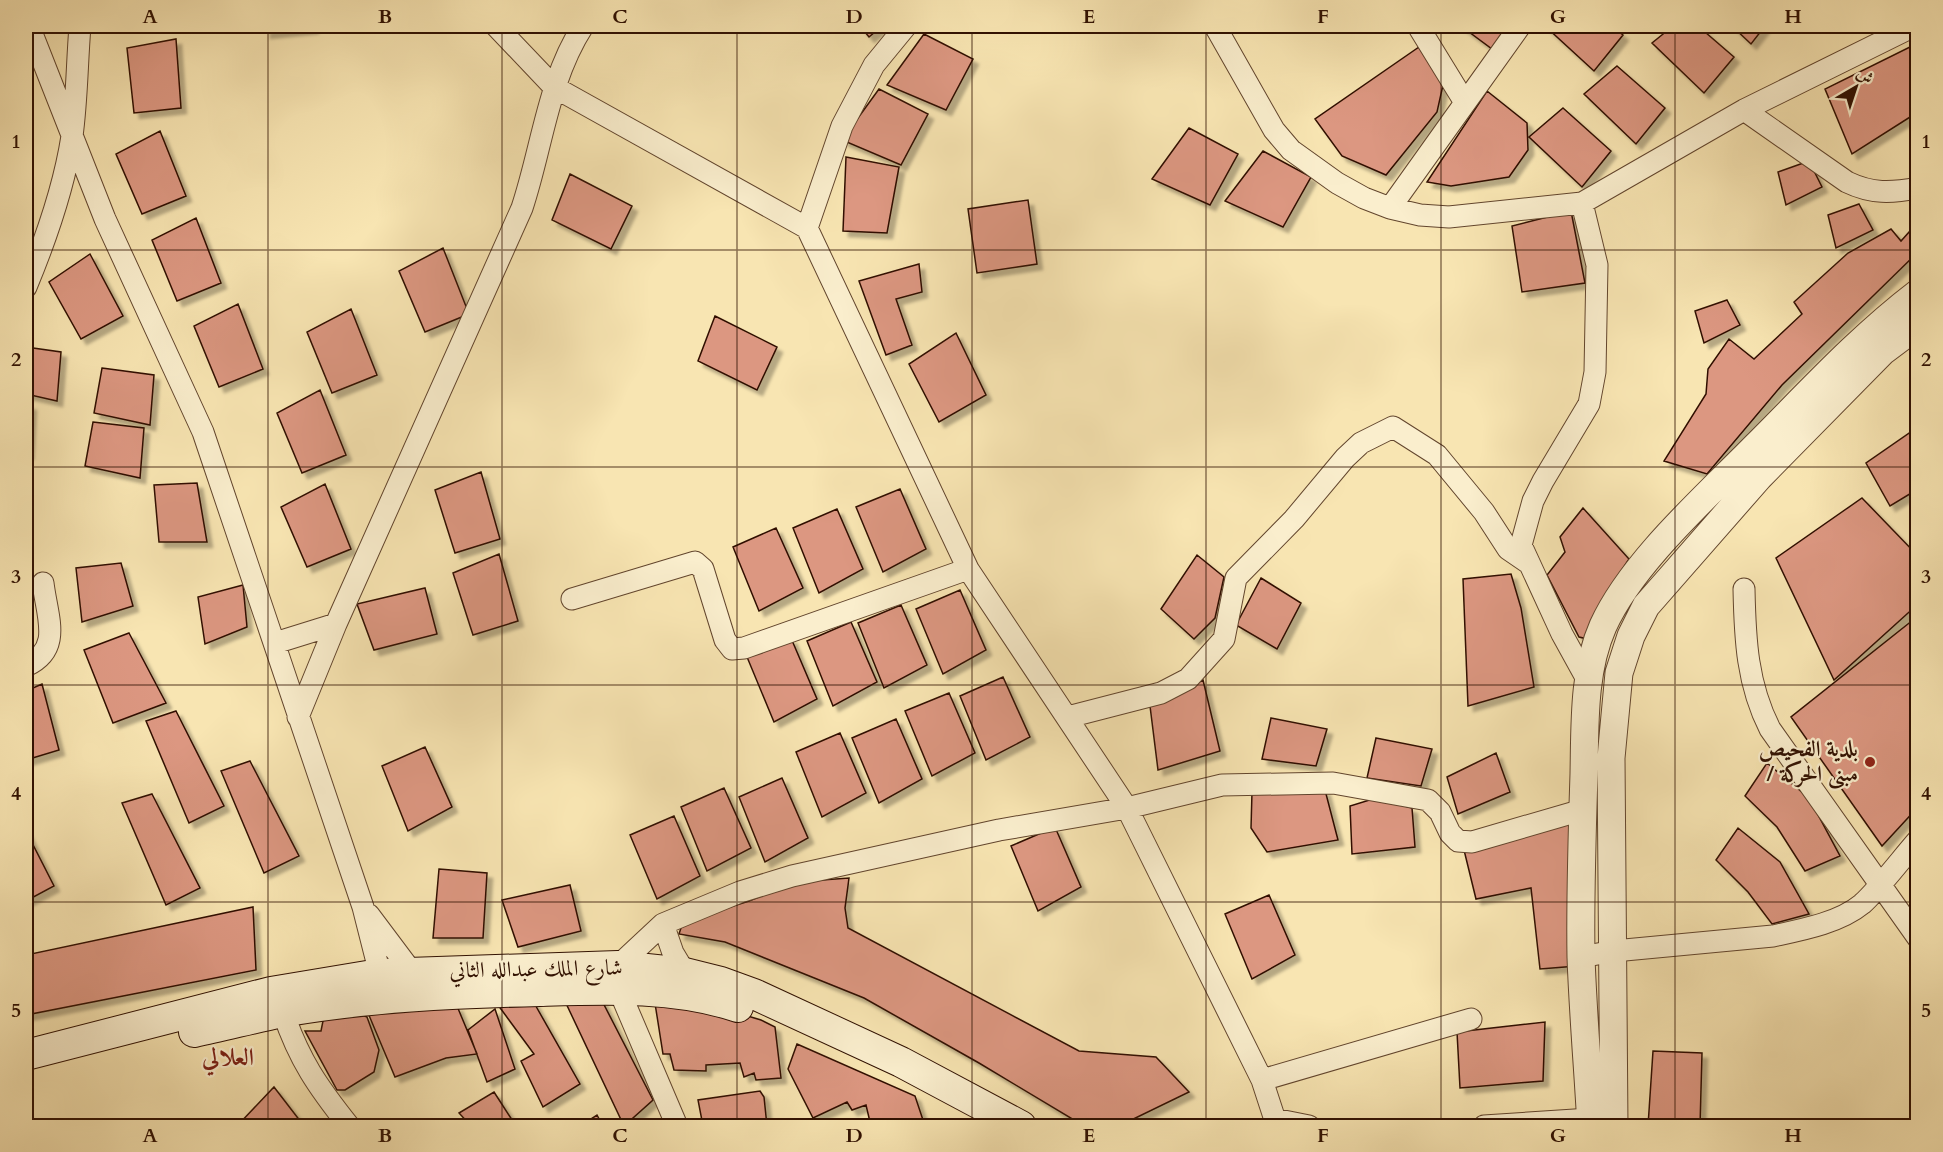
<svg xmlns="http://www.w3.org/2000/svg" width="1943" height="1152" font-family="Cardo,Amiri,serif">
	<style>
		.building { fill: #dc9781; stroke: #301001; stroke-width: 1.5; filter: url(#shadow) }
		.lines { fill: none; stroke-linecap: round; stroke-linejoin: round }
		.minor-casing { stroke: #62452d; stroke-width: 23 }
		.tertiary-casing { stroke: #62452d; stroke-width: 29 }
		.secondary-casing { stroke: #301001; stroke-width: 32 }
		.minor { stroke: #faeecd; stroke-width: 21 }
		.tertiary { stroke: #faeecd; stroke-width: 27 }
		.secondary { stroke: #faeecd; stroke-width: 30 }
		.grid { fill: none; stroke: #301001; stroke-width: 1.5; stroke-opacity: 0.55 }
		.poi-dot { fill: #8f2418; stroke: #faeecd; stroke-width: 2 }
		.labels { text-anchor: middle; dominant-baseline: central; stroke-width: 4.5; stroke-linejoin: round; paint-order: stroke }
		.poi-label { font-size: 22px; font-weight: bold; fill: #301001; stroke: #faeecd; text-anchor: end }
		.street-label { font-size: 22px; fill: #301001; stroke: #faeecd }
		.neighbourhood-label { font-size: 24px; font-weight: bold; fill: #7a1f14; stroke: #faeecd }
		.neatline { fill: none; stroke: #301001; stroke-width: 2 }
		.grid-label { font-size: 20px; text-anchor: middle; font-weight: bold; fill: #301001 }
	</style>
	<defs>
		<filter id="shadow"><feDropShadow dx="5.5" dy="5.5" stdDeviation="1.5" flood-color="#0004"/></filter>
	</defs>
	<rect width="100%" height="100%" fill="#f8e5b2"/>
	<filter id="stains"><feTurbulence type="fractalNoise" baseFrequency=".00333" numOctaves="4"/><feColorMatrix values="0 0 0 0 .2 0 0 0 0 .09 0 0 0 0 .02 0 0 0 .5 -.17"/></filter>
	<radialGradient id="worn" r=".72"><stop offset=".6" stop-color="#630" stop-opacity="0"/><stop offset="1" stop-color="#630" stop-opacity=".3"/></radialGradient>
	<path class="building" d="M265,26H313V28L265,33Z
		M860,26H882L869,37Z
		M1461,26H1512L1492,49Z
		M1545,26H1612L1623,35L1594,71Z
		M1673,26H1698L1734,57L1704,93L1652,43Z
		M1732,26H1765L1751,44Z
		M924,34L973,59L946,110L887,85Z
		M176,39L181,108L134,113L127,48Z
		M1918,43V112L1852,154L1825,89Z
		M1419,47L1443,85L1437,112L1386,175L1342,156L1315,119Z
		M1617,66L1665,108L1636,144L1584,94Z
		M879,89L928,114L901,165L842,140Z
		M1487,91L1527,123L1528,150L1509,177L1451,186L1427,182Z
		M1563,108L1611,151L1582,187L1529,137Z
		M1189,128L1238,154L1210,205L1152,179Z
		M160,131L186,196L142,214L116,154Z
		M1263,151L1311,177L1283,227L1225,201Z
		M846,157L899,167L887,233L843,231Z
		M1809,161L1822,187L1786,205L1778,172Z
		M570,174L632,206L611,249L552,220Z
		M1028,200L1037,264L977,273L968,209Z
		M1859,204L1873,230L1836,248L1828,215Z
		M1571,211L1585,283L1522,292L1512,226Z
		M196,218L221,283L177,301L152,240Z
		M1918,222V252L1782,385L1707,474L1664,461L1706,394L1708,369L1729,339L1754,359L1802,314L1794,302L1848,253L1891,229L1901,241Z
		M443,248L469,314L425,332L399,271Z
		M90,254L123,316L81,339L49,282Z
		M919,264L922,292L896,299L912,345L886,355L859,281Z
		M1727,300L1740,325L1704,343L1695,311Z
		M238,304L263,369L219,387L194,326Z
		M351,309L377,375L332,393L307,332Z
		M715,316L777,347L757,390L698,361Z
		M956,333L986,395L939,422L909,364Z
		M26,347L61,352L57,401L26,394Z
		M102,368L154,375L150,425L94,413Z
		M320,390L346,455L302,473L277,413Z
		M26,404L31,405L28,454H26Z
		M93,422L144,428L140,478L85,466Z
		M1918,427V489L1890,506L1866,463Z
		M481,472L500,539L455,553L435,490Z
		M197,483L207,542H159L154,485Z
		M325,484L351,549L307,567L281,507Z
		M900,489L926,549L883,572L856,507Z
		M1862,498L1918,556V604L1834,680L1776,558Z
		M1583,508L1629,559L1600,604L1588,639L1579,637L1547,575L1565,552L1560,537Z
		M837,509L863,569L819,593L793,528Z
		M776,528L803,588L759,611L733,547Z
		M499,554L518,621L473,635L453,573Z
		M1197,555L1224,577L1215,618L1194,639L1161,609Z
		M121,563L133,606L82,622L76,568Z
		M1511,574L1521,608L1534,687L1468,706L1463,579Z
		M1261,578L1301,603L1277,649L1236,625Z
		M243,585L247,627L205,644L198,597Z
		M425,588L437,634L374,650L357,604Z
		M960,590L986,650L943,674L916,609Z
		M901,605L927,665L884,688L858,623Z
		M1918,616V807L1882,846L1791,717Z
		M851,622L877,682L833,706L807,641Z
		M129,633L166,703L113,723L84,650Z
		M791,638L817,699L774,722L747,657Z
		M1003,677L1030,737L986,760L960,696Z
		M1203,680L1220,751L1158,770L1150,706Z
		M42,684L59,750L26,760V691Z
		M949,693L975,753L932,776L905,711Z
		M176,711L224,806L189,823L146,721Z
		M1271,718L1327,729L1316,766L1262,759Z
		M896,719L922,779L879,803L852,738Z
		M840,733L866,793L822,817L796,752Z
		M1376,738L1432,749L1421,786L1367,778Z
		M425,747L452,807L408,831L382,766Z
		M1496,753L1510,792L1458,814L1447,777Z
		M250,761L299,856L264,873L221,771Z
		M1767,763L1809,798L1840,856L1805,871L1777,827L1745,796Z
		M782,778L808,838L765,862L739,797Z
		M724,788L751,848L707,871L681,807Z
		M1325,790L1338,840L1267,852L1251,828L1252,792Z
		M152,794L200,888L166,905L122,803Z
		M1376,798L1412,808L1415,847L1352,854L1350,806Z
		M674,816L700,876L657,899L630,835Z
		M1569,818L1577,966L1540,969L1531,888L1476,899L1464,850Z
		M1055,827L1081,887L1038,911L1011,846Z
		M1738,828L1780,862L1809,914L1772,924L1748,892L1716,860Z
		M26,831L54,886L26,901Z
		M439,869L487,873L483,938H433Z
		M849,878L845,908L848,928L1079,1051L1156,1057L1189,1092L1119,1126H1084L979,1063L864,998L725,942L679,934L683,922L749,901L795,882Z
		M570,885L581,931L518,947L502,900Z
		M1269,895L1295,955L1252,979L1225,914Z
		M253,907L256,970L26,1015V955Z
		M598,993L653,1100L624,1126L563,997Z
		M654,997L698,1001L761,1020L775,1027L781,1078L756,1080L754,1073L744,1077L740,1063L706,1065V1071L674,1070L670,1054H663Z
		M533,1001L580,1084L543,1107L521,1061L534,1054L498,1005Z
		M457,1006L477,1054L446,1058L395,1077L368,1013Z
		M349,1009L367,1017L379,1050L374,1072L345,1090H337L305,1031H321L325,1011Z
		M495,1009L515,1069L487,1082L468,1030Z
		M1545,1022L1543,1081L1460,1088L1457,1032Z
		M797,1044L915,1096L925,1126H895L894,1123L878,1126L875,1120L870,1122L866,1105L852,1110L847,1102L813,1118L788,1069Z
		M1653,1051L1702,1053L1700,1126H1648Z
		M274,1087L304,1126H237Z
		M760,1091L764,1097L767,1126H703L698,1100Z
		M494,1092L516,1126H471L459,1113Z
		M597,1115L603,1126H580Z"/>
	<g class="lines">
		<defs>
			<path id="minor" d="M29,26L105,219L203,432L363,907L383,986
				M496,26L554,87L807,228
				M906,26L874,65L842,126L807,228L968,569L1127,808L1262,1080L1277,1126
				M1215,26L1274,130L1291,150L1337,183L1364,198L1390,208L1420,215L1449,217L1582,203L1744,110L1914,26
				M1418,26L1464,101
				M1744,110L1847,182C1872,194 1891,193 1918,188
				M1582,203L1597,265L1595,372L1589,404L1543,481L1533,501L1521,545L1562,634L1589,683
				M1390,208L1520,26
				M26,287C46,239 64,188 72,136C77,100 77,62 80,26
				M1744,589C1745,639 1747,684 1770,729L1918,938
				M572,599L695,562L703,569L725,640L732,649L744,648L968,569
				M275,643L336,624
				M26,666C63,649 47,617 43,583
				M298,717L336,624L522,208C542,148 548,80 583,26
				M1068,717L1161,693L1188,679L1224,639L1236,578L1294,519L1345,458L1361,443L1393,427L1437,455L1484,512L1508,549L1527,562
				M369,915L411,971L417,982
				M663,924L673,953L685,973
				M1581,957L1614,951L1773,936C1801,930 1839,923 1862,904C1878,890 1902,858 1918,840
				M283,1012C299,1060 318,1087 349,1126
				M1262,1080L1471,1019
				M1274,1119L1309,1126
				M677,1126L619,990L618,966L663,924L740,892L792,876L999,830L1127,808L1222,785L1333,783L1428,800L1440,812L1450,833L1458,841L1472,842L1582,810
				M1484,1126L1590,1119"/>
			<path id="tertiary" d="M1591,1126C1588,1070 1583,1014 1581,957C1580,896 1582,835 1584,774C1585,725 1583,671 1603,626C1632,562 1707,496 1756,446C1809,393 1859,338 1918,293
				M1614,1126L1611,758L1619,673L1631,636L1646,606L1759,477L1882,352L1918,325"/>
			<path id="secondary" d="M194,1032C223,1026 253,1018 282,1012C367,997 454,993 540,991C605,989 675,986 738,1007
				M26,1055L271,992L379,974L618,966L685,973L721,982L754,994L901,1062L1021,1126"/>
		</defs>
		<use href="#minor" class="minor-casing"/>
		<use href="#tertiary" class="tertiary-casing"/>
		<use href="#secondary" class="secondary-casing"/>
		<use href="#minor" class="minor"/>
		<use href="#tertiary" class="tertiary"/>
		<use href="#secondary" class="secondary"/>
	</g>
	<path class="grid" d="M268,26V1126M502,26V1126M737,26V1126M972,26V1126M1206,26V1126M1441,26V1126M1675,26V1126M26,250H1918M26,467H1918M26,685H1918M26,902H1918"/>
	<circle class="poi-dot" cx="1870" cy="762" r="6"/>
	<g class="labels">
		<g class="poi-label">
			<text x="1858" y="749">بلدية الفحيص<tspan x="1858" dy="25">/ مبنى الحركة</tspan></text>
		</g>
		<g class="street-label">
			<text transform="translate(536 969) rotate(-1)">شارع الملك عبدالله الثاني</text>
		</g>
		<g class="neighbourhood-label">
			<text x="228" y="1057">العلالي</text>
		</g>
	</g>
	<rect width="1943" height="1152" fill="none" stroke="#f8e5b2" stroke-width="66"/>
	<g transform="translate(1856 87) rotate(39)" stroke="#faeecd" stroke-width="4.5" paint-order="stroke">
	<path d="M0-4.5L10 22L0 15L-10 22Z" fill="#301001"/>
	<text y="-9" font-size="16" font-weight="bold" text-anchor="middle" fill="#301001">ش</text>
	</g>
	<rect x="33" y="33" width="1877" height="1086" class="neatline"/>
	<g class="grid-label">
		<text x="150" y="23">A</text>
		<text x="385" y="23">B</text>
		<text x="620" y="23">C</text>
		<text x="854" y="23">D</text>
		<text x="1089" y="23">E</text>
		<text x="1323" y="23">F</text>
		<text x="1558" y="23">G</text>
		<text x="1793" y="23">H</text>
		<text x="16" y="148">1</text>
		<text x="1926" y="148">1</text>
		<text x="16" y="366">2</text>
		<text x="1926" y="366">2</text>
		<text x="16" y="583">3</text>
		<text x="1926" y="583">3</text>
		<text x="16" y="800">4</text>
		<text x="1926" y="800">4</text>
		<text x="16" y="1017">5</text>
		<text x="1926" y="1017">5</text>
		<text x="150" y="1142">A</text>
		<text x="385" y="1142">B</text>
		<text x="620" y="1142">C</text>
		<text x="854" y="1142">D</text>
		<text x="1089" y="1142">E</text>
		<text x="1323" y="1142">F</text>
		<text x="1558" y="1142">G</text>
		<text x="1793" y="1142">H</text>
	</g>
	<rect width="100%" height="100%" filter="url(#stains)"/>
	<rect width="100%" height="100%" fill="url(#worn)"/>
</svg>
